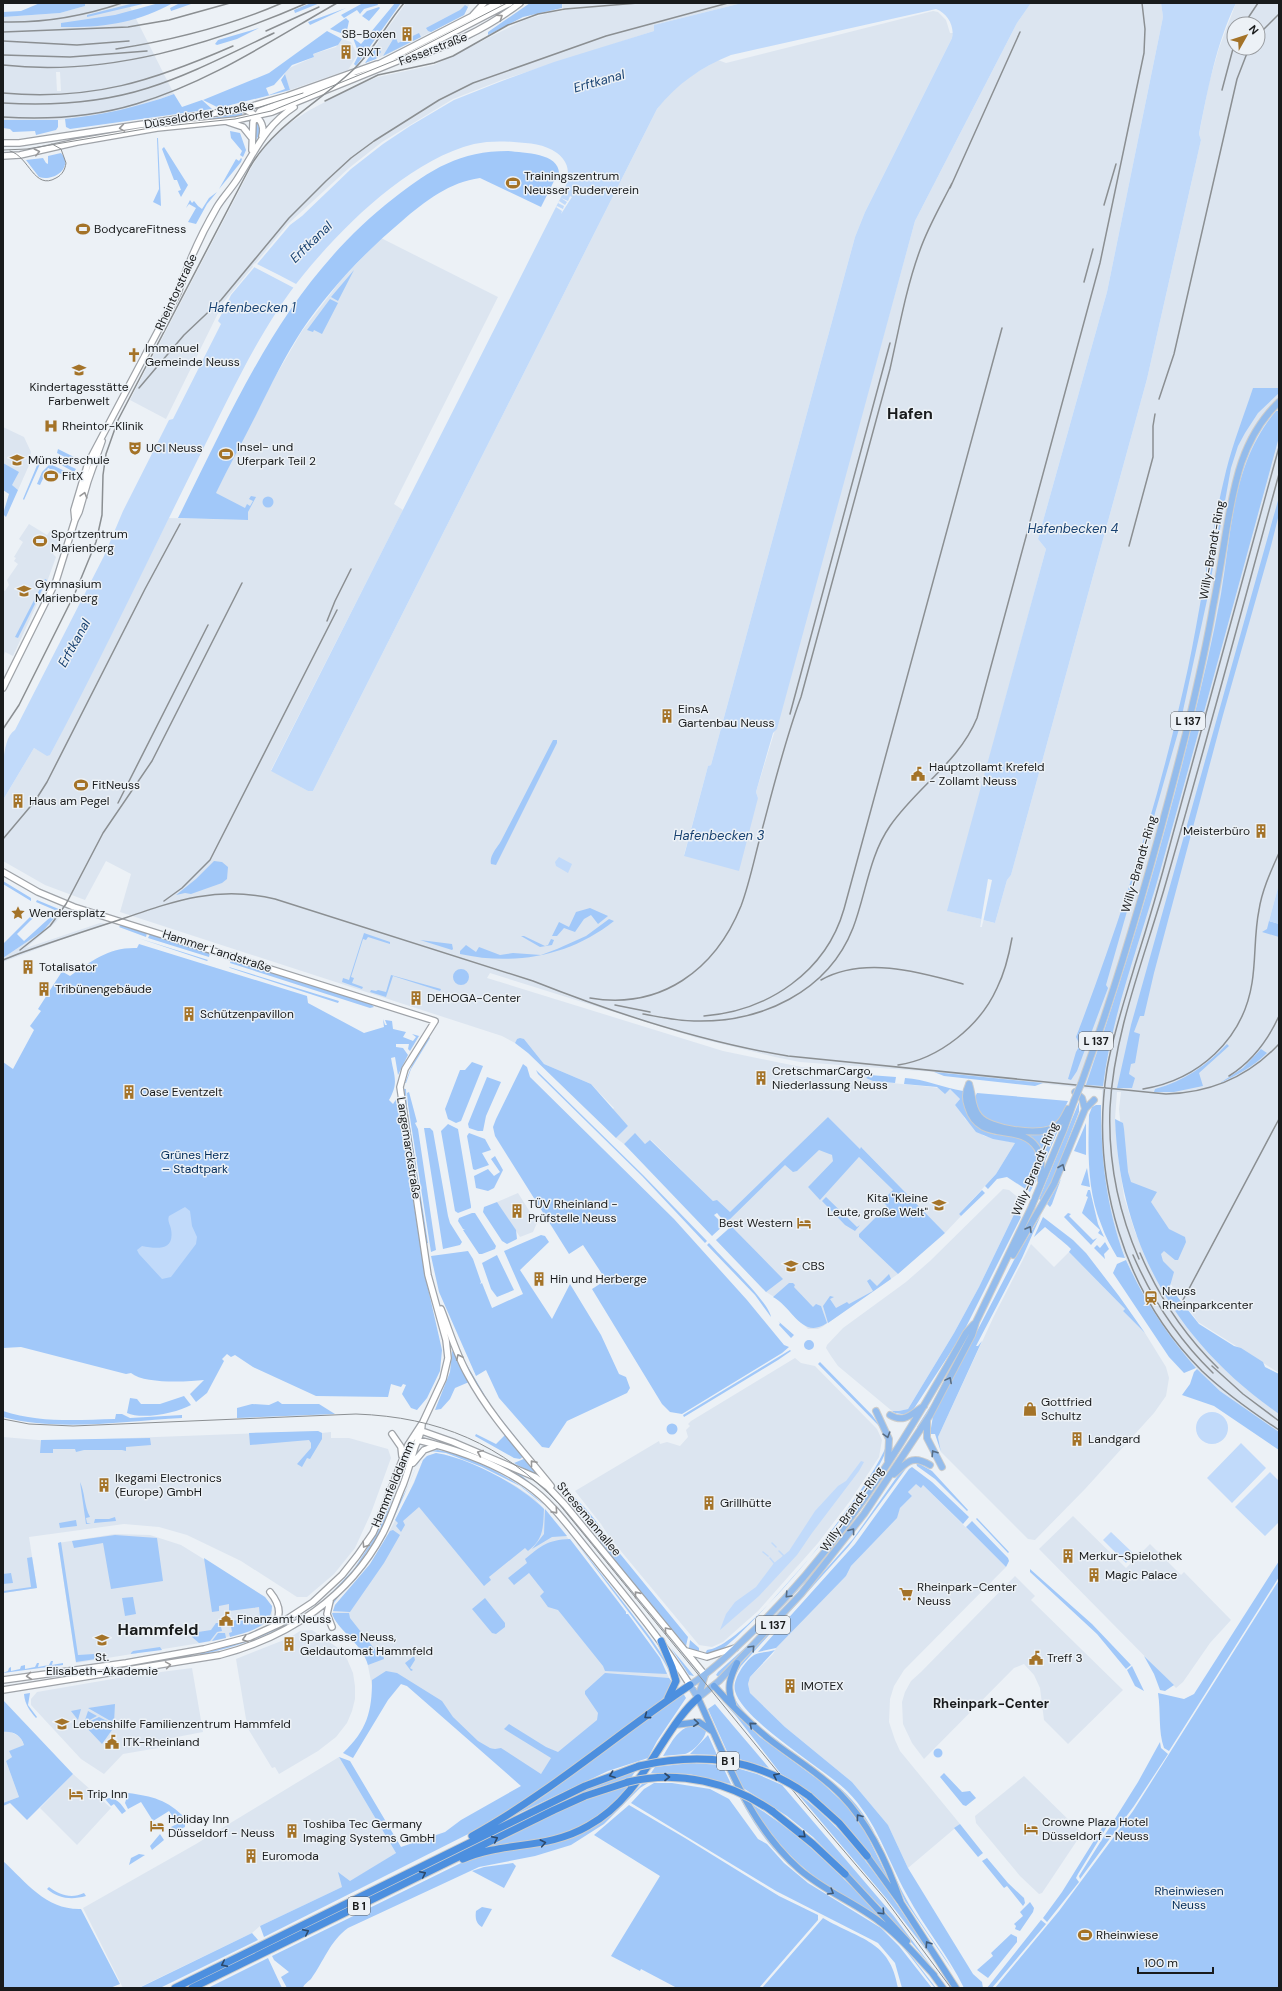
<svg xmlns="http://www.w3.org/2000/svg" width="1282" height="1991" font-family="'DM Sans',sans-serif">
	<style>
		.built { fill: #dce5f0; fill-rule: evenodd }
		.green { fill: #a1c8f9 }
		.water { fill: #c1dafa }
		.pier { fill: #ecf1f6 }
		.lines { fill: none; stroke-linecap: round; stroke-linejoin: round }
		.stream { stroke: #c1dafa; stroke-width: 1.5 }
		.secondary-casing { stroke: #9fa3a8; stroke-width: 8 }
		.primary-casing { stroke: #cccdcd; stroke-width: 8 }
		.trunk-casing { stroke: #cccdcd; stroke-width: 8 }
		.motorway-casing { stroke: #cccdcd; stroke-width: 9 }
		.secondary { stroke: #fff; stroke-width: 5.5 }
		.primary { stroke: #94bcec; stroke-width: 6 }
		.trunk { stroke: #70a6e6; stroke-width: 6 }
		.motorway { stroke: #4c8fdf; stroke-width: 7 }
		.tram { stroke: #8b8f92; stroke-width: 1 }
		.rail { stroke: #8b8f92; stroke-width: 1.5 }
		.primary-bridge-casing { stroke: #cccdcd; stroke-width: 8; stroke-linecap: butt }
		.motorway-bridge-casing { stroke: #cccdcd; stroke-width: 9; stroke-linecap: butt }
		.primary-bridge { stroke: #94bcec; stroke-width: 6 }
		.motorway-bridge { stroke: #4c8fdf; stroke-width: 7 }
		.oneway { stroke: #989899 }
		.oneway2 { stroke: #566c84 }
		.oneway3 { stroke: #2d496a }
		.oneway4 { stroke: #405a77 }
		.labels { text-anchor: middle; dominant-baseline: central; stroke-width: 3; stroke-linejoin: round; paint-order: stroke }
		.shield { fill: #ecf1f6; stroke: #585b5d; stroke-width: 1 }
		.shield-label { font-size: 11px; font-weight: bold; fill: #191b1c }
		.poi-label { font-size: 12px; fill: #191b1c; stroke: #ecf1f6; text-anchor: start }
		.street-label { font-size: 12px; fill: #191b1c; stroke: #ecf1f6 }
		.park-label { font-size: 12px; fill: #002b59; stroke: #ecf1f6 }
		.water-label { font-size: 13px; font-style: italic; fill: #174171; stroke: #ecf1f6 }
		.neighbourhood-label { font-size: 13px; font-weight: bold; fill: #191b1c; stroke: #ecf1f6 }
		.district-label { font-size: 16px; font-weight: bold; fill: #191b1c; stroke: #ecf1f6 }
	</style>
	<rect width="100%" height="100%" fill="#ecf1f6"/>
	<path class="built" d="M85,3H128L174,94L136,107L104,115L58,120H3V17L60,13L85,6ZM56,72H60L61,91H57Z
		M406,3H470L464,15L388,54L365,63L384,33Z
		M562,3H742L655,25L654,31L502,80L453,99L382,142L349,168L288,224L223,303L166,419L130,400L251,168L261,152L272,138L287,125L308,111L353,87L378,77L434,65L524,20L552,12L563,11Z
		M1031,3H1161L1163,17L1107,292L1038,539L1046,549L948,911L981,919L980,927H981L983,920L995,923L1007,880L1011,875L1147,379L1201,140L1199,134L1209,83L1219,48L1236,3H1279V884L1269,921L1279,924V1373L1198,1322L1155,1262L1139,1227L1124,1159L1119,1109L1121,1092H1117L1115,1119L1118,1156L1124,1197L1135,1232L1161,1287L1195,1337L1279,1414V1432L1220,1391L1196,1368L1175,1344L1154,1313L1133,1275L1118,1240L1107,1197L1101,1141L1102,1090L934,1072L800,1062L775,1057L697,1038L490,973L487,978L723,1051L801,1067L870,1073L868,1077L873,1081L950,1089L960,1099L955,1105L962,1113L965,1119L984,1136L1015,1143L996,1174L959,1214L961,1216L945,1233L862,1148L860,1149L828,1117L797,1171L819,1149L826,1151L834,1157L833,1161L808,1187L820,1199L859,1157L893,1190L888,1199L887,1206L859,1234V1237L898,1274L822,1327L818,1329H808L781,1301L766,1292L716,1240L730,1227L718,1215L722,1210L651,1140L645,1144L635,1134L624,1144L616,1138L628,1126L612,1110L614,1108L591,1084L544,1064L524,1039H517L515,1043L502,1036L120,912L131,874L106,861L85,900L45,885L3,861V800L34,748L47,755H50L169,518L248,520V512L212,500L275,377L302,331L341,280L381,238L498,297L394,504L403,510L271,770L308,791H313L657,109L667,96L687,78L718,60L726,63L933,11L938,12L946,20L950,33H953L952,38L865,212L855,237L711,765L708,766L684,855L758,798L756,792L775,730L915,221L1017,23ZM1234,24H1258V48H1234Z
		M342,39L351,42L356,52V57L348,70L290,90L284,72L287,69L314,57L313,54L336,47Z
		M3,427L24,437L31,452L30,463L18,490L3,478Z
		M29,524L47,535L50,531L59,537L57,540L59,542L53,554L56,557L47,582L13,656L5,652L3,658V590L5,591L9,585L7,580L18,564L14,561L16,558L14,557L23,542L19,539Z
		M61,910L64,911L56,922L26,948L100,923L109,924L66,938L3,962V958L43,931Z
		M1003,1189L1009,1190L1021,1200L979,1287L954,1333L908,1409L899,1411H892L838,1366L831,1356L826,1348L827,1345L843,1328L906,1282L930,1261Z
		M518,1193L537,1223L533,1232L520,1237L497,1202Z
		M1031,1244L1054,1267L1069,1252L1125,1309L1123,1311L1145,1333L1166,1367L1169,1378L1166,1396L1154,1413L1085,1489L1035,1540L1028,1539L941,1452L938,1437L994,1316Z
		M795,1358L801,1363L815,1366L877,1429L882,1440L879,1457L850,1501L818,1543L758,1611L723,1642L712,1647L699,1645L610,1538L601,1524L575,1491L659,1441L660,1444L667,1442L680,1446L688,1437L686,1430L690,1426L688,1424L691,1421Z
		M318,1431L322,1433L331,1432V1438H349L388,1449L391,1458L371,1513L355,1548L334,1574L307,1597H297L241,1561L187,1535L159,1527L124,1524L29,1537L37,1588L3,1593V1437L50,1441Z
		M436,1453L462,1461L499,1477L516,1486L535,1499L547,1512L612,1593L626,1612V1614H628L660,1658L671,1682L538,1776L492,1748H480L407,1686L401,1684L372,1686L367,1661L354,1641L336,1621L332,1615L335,1605L363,1574L380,1549L408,1496L423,1460L427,1456Z
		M916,1483L923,1485L1006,1567L904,1670L894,1686L890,1699L889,1722L895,1740L900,1751L960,1824L908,1868L888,1825L852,1782L785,1727L750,1693L748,1684L750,1677L773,1654L778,1644L846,1576L851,1566L896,1518L900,1508L912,1496L908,1492Z
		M1073,1516L1126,1568L1150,1544L1181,1575L1184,1572L1231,1620L1210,1643L1183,1682L1176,1688L1039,1549Z
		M115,1534L150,1535L181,1545L265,1597L272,1607V1616L262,1626L252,1630L213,1641L76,1663L58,1543Z
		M1015,1576L1035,1596L1031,1600L1123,1690L1068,1744L1044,1720L1040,1688L1034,1675L1024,1664L1014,1668L924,1759L912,1743L903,1724L902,1702L905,1692L911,1681L921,1672Z
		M312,1630L338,1648L347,1659L353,1673L355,1686V1699L352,1711L347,1723L336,1737L318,1751L279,1774L275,1767L272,1768L247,1727L249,1725L246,1719L236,1659L289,1638L300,1631Z
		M192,1668L203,1732L156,1741L158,1748L123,1754L104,1774L81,1759L31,1705V1699L37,1692L130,1676Z
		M9,1731L20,1737L24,1745L10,1751L12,1757L6,1761L19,1797L3,1803V1732Z
		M339,1757L396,1853L342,1887L260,1926L252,1933L138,1988H123L83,1908L196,1844Z
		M73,1774L111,1808L77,1845L40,1808Z
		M1024,1776L1082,1833L1042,1893L1039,1894L1020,1876L976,1823L975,1816Z"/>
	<path class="green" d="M40,3H85V6L60,13L3,17V12L21,11Z
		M134,3H147L87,17V15Z
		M159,3H173C137,23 102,28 61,27V23L115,15Z
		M180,3H194L171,11L170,8Z
		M311,3H320L295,13L294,10Z
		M363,3H377L378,5L364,9L360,14L357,10L344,18L341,15Z
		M395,3H401L356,66L354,64L359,54L353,38L361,44Z
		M530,3H562V8L523,17L488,35V32Z
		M465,5L468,7L464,15L431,32L428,31L426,28L460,10Z
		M379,7L380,8L369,21L362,16L367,11Z
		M346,8L310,25L308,22Z
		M346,18L349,21L346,35L330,29Z
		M259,28L237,39L217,45L215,44L218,40Z
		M327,31L342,39L338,45L313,54L314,57L292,65L274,85L266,88L269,95L285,89L281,80L285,74L290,90L219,108L203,100L269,73Z
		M419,33L421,37L383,56L395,36L398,43Z
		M377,46L381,52L376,59L365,63Z
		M174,94L182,107L202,100L212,109L70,129L66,127L65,119C103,115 138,107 174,94Z
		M242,113L243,117L208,121L207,119Z
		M3,120H58V127L56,130L36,135L35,131L13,132L10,129L3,128Z
		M258,122L260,133L255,142L254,123Z
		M230,131L240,133L246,150L243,157L240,155L242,151L231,138Z
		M157,138H158L161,206L153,202L159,189Z
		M164,147L188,185L181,197L178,191L181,190L177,180H174L162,149Z
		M508,151C526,153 566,153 558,180L555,179L541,207L480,178C450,182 425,201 402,221C364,253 330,289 302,330C285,356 271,385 257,413C244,439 229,466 216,493L245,508L247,504L250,506L253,501L249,499L251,496L256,497L248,512V520L178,518C238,399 285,283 394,198C431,169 460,151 508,151Z
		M61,153C74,167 54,182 39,177L26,160L43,158L46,163L48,164V156Z
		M241,158L242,159L241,162L219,189L236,159L239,161Z
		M217,192L207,204L196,224L188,222L196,208L189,204L186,208L190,200L192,203L194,201L198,206L202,209L209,198Z
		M354,270L338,301L331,297Z
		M330,299L338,303L322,334L314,330L313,332L307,330Z
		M1253,388H1279V393L1258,413L1245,433L1238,446L1231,468L1207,600L1179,729L1106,985L1108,988L1077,1071L1071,1080L1068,1079L1076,1052L1080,1045L1076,1037C1122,917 1161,793 1188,668C1202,602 1210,536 1226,471C1233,443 1244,415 1253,388Z
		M1276,411H1279V437C1240,580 1201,724 1161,868C1141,940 1112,1012 1103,1086L1086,1085C1126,967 1162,849 1191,729C1202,684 1213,639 1221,594C1232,529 1232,463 1276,411Z
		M58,449L80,460L78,464L57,453Z
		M56,458L57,460L76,469L74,472L54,461Z
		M3,463L19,472L12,485L18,490L6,517L3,514L9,494L3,490Z
		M38,463L40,464L24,500L23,499Z
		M50,464L71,474L72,479L48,468L40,485L37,484L42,472Z
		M262.5 502a5.5 5.5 0 1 1 11 0a5.5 5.5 0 1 1-11 0Z
		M1279,497V514L1271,546L1223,715L1154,973L1144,1016H1140L1134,1032L1140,1034L1135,1063L1131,1064L1129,1074L1135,1078L1132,1088H1117L1131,1025Z
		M45,579L47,580L18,638L15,637Z
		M553,740H557V743L496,865L491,864C489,856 497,848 501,841Z
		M214,861L222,862L228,867L227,879L222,883L191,894L185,893L176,895L196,879Z
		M3,881L31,898V901L3,884Z
		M37,900L61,910L43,931L3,958V944L31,916L33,918L17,934L24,941L57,911L36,902Z
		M590,908L608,916L598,924L591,915L584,919L575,932L564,928L557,936H552L559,922L569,927L576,912Z
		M609,919L614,921C570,956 515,966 460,954V951L466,945L476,952L479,947L500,955L513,953L541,955L557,949L586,936Z
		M1269,921L1279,924V937L1262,932L1267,929Z
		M121,925L147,933L146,937L119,927Z
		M364,933L390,942V944L368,937L366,940L363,939L351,977L354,978L352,983L363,987L362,989L342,982L343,978L349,980Z
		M150,934L210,953L209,957L148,938Z
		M521,936H524L545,946L548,945L551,939L554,940L552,945L540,947Z
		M138,938L208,960L207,961Z
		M420,940L452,944L453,949L452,950Z
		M139,944L307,996L308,1003L364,1033L384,1027L383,1019L385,1025H387L385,1020L392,1021L393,1029L406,1032L403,1037L413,1041L416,1037L412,1034L419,1036L410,1051L408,1049L409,1044H396V1047L403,1048L408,1055L398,1075L395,1057L391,1058C394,1076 399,1083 389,1100L393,1104L397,1098L425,1275L442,1350L440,1371L427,1398L417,1410L411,1408L402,1394L406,1385L403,1384L401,1387L391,1384L388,1397L316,1396L253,1367L235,1355L231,1357L227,1354L222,1359L224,1361L207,1393L196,1402L190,1394L204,1380C186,1382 144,1384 131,1373L126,1374L21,1347L3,1348V1062L13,1069L34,1030L30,1026L41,1011L38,1009L61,973L63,972L70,976C92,961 109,947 137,948Z
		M231,960L371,1004L374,1007L370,1008L230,963Z
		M229,967L339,1001L338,1003L230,968Z
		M453 977a8 8 0 1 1 16 0a8 8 0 1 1-16 0Z
		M391,975L441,989L440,991L393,976L386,997L370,992L371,990L376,991L378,990L386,992Z
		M429,1037L430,1038L411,1069L406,1083H405L412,1065Z
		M520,1038L524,1039L544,1064L591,1084L628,1126L616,1138L528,1053L515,1043L517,1039Z
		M1227,1044L1229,1046L1199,1073L1203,1086L1174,1092H1154L1155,1089C1184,1081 1206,1066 1227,1044Z
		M1261,1049L1267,1053C1253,1067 1237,1075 1220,1083L1243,1068Z
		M472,1062L483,1066L461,1121L456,1123L448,1119L445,1109L460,1070H465Z
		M523,1064L527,1067L530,1077L674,1219L747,1300L784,1345L789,1347L782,1353L682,1414L670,1412L662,1404L592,1289L606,1280L583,1245L569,1254L495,1136L493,1127L496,1119Z
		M536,1070L643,1175L707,1241L705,1243L642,1176L538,1074Z
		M934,1072L1043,1083L1035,1086L944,1076Z
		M869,1075L896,1077L895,1083L873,1081L866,1078Z
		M487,1077L501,1082L486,1116L483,1131H478L469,1128L468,1124Z
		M905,1078C925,1079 943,1088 963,1091C964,1110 970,1127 990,1133C998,1136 1007,1135 1015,1136C1032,1139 1042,1156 1039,1173C1038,1179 1033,1186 1030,1192L1007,1177L997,1179L988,1189L985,1186L996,1174L1015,1143L993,1139L976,1132L955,1105L960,1099L950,1089L945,1094L937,1087L904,1084Z
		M404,1089H406L407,1107L428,1243H426Z
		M409,1092L417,1122L415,1123L418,1129L436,1250L431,1252L408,1105L407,1093Z
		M969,1092L980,1121L1037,1133L1059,1128L1045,1161L1035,1142L981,1124L968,1104Z
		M977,1093L1068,1101C1064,1109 1062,1119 1053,1124C1036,1135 960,1124 977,1093Z
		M1079,1102V1112L1058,1166L1059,1167L1042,1201L1039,1199Z
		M1096,1105H1101C1101,1158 1106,1207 1125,1258L1117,1257C1111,1247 1105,1236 1101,1224C1087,1191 1088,1150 1089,1115L1092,1107Z
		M828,1117L860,1149L861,1147L945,1233L898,1274L859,1237V1234L887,1206L884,1203L888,1199L886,1197L893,1190L859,1157L820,1200L808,1187L833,1161L832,1155L819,1150L797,1171L793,1172L785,1165L726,1223L717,1213L714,1215L724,1225L712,1236L624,1144L635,1133L645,1144L650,1140L713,1201L717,1200L730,1212Z
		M1115,1119L1123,1123L1124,1129L1128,1172L1131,1182L1157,1192L1151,1202L1169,1229L1185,1237L1186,1242L1178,1260H1175L1164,1251L1161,1254L1163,1261L1174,1272L1170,1286L1172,1290L1199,1324L1234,1346L1241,1348L1263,1362L1265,1367L1279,1374V1414C1176,1342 1120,1245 1115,1119Z
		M1086,1123V1155L1074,1151Z
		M448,1124L458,1129L471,1206V1208L458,1213L455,1211L441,1131Z
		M424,1128H430L433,1131L448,1216L450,1223L462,1242L460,1245L443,1249Z
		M469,1133L485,1139L491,1150L482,1153L489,1165L475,1170L473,1169L467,1136Z
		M495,1156L503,1170L494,1188L488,1191L476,1188L474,1176L488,1169L494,1176L500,1172L491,1159Z
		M1087,1168L1090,1187L1081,1185Z
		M1061,1179L1052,1204L1050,1207L1047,1204Z
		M982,1190L985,1193L961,1216L959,1214Z
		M1088,1190H1090L1098,1224L1104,1237L1098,1233L1100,1230L1082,1213L1088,1197L1086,1196Z
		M826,1197L857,1227L860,1225L855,1231L845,1225L822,1201Z
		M1021,1200L1025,1203L1019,1215L1021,1217L963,1333L913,1410L908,1415L895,1413L892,1411H899L908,1409L954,1333L979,1287Z
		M497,1202L516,1230L517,1239L507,1244L502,1241L483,1212L484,1207Z
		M472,1213H475L496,1246L495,1249L482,1254H479L463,1230L465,1229H463L458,1221L459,1218Z
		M1068,1213L1071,1214L1069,1216L1093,1240L1097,1238L1091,1245L1064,1217Z
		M1041,1215L1022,1258L976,1346H978L982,1341L938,1437L941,1452L935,1434H929L928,1429L931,1428L933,1416L1014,1260Z
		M1043,1217L1073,1240L1086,1253L1119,1296L1145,1333L1123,1311L1125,1309L1069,1252L1071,1249C1062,1240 1054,1235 1045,1227L1034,1237Z
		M733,1225L734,1227L733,1228L783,1279L766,1292L716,1240Z
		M541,1235L545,1236L549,1242L520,1270L552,1319L570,1284L601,1335L619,1374L626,1377L630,1388L627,1393L567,1421L549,1448L542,1447L499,1398L486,1370L476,1376L439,1292L431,1256L468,1251L473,1259L481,1282L480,1284L482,1283L492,1308L523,1294L504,1251Z
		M1105,1242L1109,1249L1104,1254L1105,1259L1094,1248L1097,1245L1100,1248Z
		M709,1243C723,1259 769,1302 771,1317L755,1295L707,1245Z
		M497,1255L514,1290L497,1297L491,1289L482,1263Z
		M1126,1260C1144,1300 1167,1335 1196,1368L1184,1373L1169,1357L1113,1273L1117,1264Z
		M889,1274L891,1279L828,1323L823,1306L830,1296L834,1297L830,1299L836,1308L847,1302L849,1304L873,1291L867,1281L870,1279L877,1286Z
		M789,1283H793L795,1285L794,1287L813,1307L816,1304L821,1306L827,1323C802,1340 793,1308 773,1297Z
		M778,1321L794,1335L791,1338L779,1325L780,1323Z
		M804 1345a5 5 0 1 1 10 0a5 5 0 1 1-10 0Z
		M790,1350L791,1351L778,1360L684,1417L683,1415Z
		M453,1351L469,1382L455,1388L450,1399L441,1409L435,1410L450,1372L452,1352Z
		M959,1352L934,1403L918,1428L917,1427L933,1402Z
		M820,1362L872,1415L882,1429L818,1364Z
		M465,1365H467L491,1406L528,1453L527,1454C504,1426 483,1397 465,1365Z
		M1197,1369L1220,1391L1279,1432V1450L1214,1406L1182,1395L1190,1384L1194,1372Z
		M184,1396L191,1405C177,1413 142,1420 127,1413L130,1398L137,1399L141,1404H160Z
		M278,1401L282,1404H319L335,1414L237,1418V1408L252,1404L269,1405Z
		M3,1411C39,1423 77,1420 115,1419L116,1414H122L130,1418L182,1415V1418C124,1421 59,1432 3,1417Z
		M666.5 1429a5.5 5.5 0 1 1 11 0a5.5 5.5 0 1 1-11 0Z
		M318,1431L322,1433V1439L310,1459L307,1458L302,1467L297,1464L311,1448V1443L309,1440L250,1445L249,1433Z
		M476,1434L496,1444L506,1434L524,1456L520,1459L514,1458L475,1436Z
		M150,1438L151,1445L126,1447V1451L122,1450H84L76,1452L75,1449H53V1453H40L41,1440Z
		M432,1438L520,1474L543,1494L533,1486Z
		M886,1446C892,1469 749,1632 722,1649C717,1652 711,1653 705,1654L707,1650C746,1648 873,1485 886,1446Z
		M410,1448L383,1526L375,1540L353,1572L319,1606L354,1569L378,1532Z
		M438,1450C472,1456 520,1481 544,1505L520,1486L482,1467L446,1453L430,1451Z
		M899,1451L871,1496L820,1566L719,1677L716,1675L718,1672L748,1645L817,1568L870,1494Z
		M425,1453C424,1456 420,1459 418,1463C403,1498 389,1533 366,1565C355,1580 338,1593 330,1610C333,1595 349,1587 357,1574C374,1548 390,1521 404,1494C412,1480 415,1465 425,1453Z
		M436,1453C469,1458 520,1485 544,1509C543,1527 544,1539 528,1551L525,1548L489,1577L491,1580L484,1586L419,1507L403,1521L405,1525L401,1532L396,1526L398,1523L395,1520L414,1483L423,1460L427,1456Z
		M526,1458L544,1480L514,1463Z
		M916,1462L932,1471L968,1510L967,1511L935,1479L917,1466Z
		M910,1463L849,1546L741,1666L733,1679L738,1667L853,1539L901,1471Z
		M912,1467L932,1482L969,1517L963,1524L923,1485L921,1488L916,1484L908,1492L912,1496L900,1508L897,1518L851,1566L846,1576L776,1648L758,1652L855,1544L909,1469Z
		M80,1482C85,1492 84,1506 90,1517L86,1518L87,1523L91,1524H86Z
		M572,1495C586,1508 598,1522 608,1539L688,1637L686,1646L601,1544L597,1535L572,1503Z
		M545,1509L567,1536L552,1537L532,1549L544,1534Z
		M115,1517L116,1521L94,1523L95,1519H109Z
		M977,1518L1009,1552L1008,1553L976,1519Z
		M76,1520L77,1526L60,1528L59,1523Z
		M972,1521L1008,1558L1009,1561L1006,1567L966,1527Z
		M393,1530L400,1535L384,1563L350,1612L333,1611L335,1605L370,1564L390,1531Z
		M115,1535L157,1538L163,1581L111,1589L103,1543L74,1548L72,1541Z
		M570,1539L626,1612V1614H628L660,1658L667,1674L605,1671L603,1666L558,1610L548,1607L540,1596L544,1592L529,1573L514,1585L508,1578L527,1563L525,1559C541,1546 547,1540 570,1539Z
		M575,1541C594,1564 612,1588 630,1611C646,1632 664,1653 673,1678L663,1660L649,1639Z
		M61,1542L78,1655L94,1654L95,1658H102L76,1662L58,1543Z
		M32,1557L37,1588L3,1593V1591L31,1587L27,1558Z
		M204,1558L265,1597L272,1606C272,1628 246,1632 230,1637L229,1633L232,1632L230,1621L260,1617L259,1607L229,1611V1604L219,1606V1611L212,1612Z
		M1279,1561V1577L1169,1751L1164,1748C1158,1731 1161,1712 1158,1693L1184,1699L1194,1694Z
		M1030,1569L1092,1624L1131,1665L1126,1669L1097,1634L1030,1572Z
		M11,1573L13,1583L3,1584V1574Z
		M1279,1580V1988H995L1059,1911L1133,1811Z
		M133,1597L136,1614L125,1616L122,1598Z
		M485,1598L505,1623V1627L496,1634L492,1633L472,1609Z
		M332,1613H349L350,1618L380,1656L383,1654L384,1659L368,1665C363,1644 336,1629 332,1613Z
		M292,1620L293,1621C264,1638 234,1647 201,1655L200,1653C233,1646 263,1636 292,1620Z
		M216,1623H220L222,1631L217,1632L210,1641L199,1643L192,1637V1633L211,1630Z
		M218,1633H225L226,1638L212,1641Z
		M690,1640L699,1648V1654L689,1648Z
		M160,1647L162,1650L130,1654L133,1651Z
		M671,1648L694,1676L689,1675Z
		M775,1650L750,1677L748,1684L750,1693L785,1727L852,1782L888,1825L908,1868L973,1974L982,1982L983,1988H964C948,1955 924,1927 907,1895C887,1859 877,1821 847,1791C822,1767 743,1721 735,1691C732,1680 745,1661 754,1655C760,1652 769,1652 775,1650Z
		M191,1655L192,1657L79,1675C116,1669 154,1661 191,1655Z
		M414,1656L415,1660L410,1668L413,1670L411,1671L405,1663Z
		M1144,1656L1174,1685L1165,1691L1160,1690L1154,1674Z
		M51,1661H53L52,1665L63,1663V1665L3,1673L8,1671L9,1668L11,1667V1671L20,1669L21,1666L25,1665V1669L35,1667L37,1663H39L38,1667L49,1665Z
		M1132,1666L1144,1691L1135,1686L1127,1670Z
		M386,1671L397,1673L442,1701L453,1717L478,1741L490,1748L495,1749L501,1748L541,1774L551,1758L504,1729L509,1724L546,1747L558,1752L597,1720L598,1713L585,1694V1691L605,1673L669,1678L672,1682L668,1694L651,1709L549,1786L498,1819L264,1937L260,1926L342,1887L338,1872L350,1881L396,1853L339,1757L350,1761L401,1847L445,1832L461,1820L521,1786L407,1686L401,1684L388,1700L353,1758L343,1753C367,1730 372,1712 372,1680Z
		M30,1693L28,1705L37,1717L36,1718C30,1711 25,1705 24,1694Z
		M683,1693L686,1698L657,1741L648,1758L608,1771L515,1815Z
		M732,1694C753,1735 820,1764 852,1800C877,1828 887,1862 904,1895C918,1922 938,1945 953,1971L905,1901L875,1834L861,1813L845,1794L829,1779L753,1722L738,1707Z
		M3,1700L73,1774L27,1820L10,1803L3,1806V1803L19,1797L6,1761L12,1757L9,1751L24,1745C21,1735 13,1731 3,1732Z
		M722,1700L760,1737L820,1781L846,1805L865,1831L890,1882L857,1838L837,1816L803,1787L781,1774L736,1716Z
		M115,1704L114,1723L88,1708Z
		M715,1704C734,1727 750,1745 769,1768L729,1756L708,1709Z
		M81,1709L78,1720L71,1711Z
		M88,1711L97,1716L84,1723Z
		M99,1717L107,1721L105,1726L86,1723Z
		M84,1725L112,1730L102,1744Z
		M693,1725L704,1727L706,1731C705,1739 693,1752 685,1754C678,1755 670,1755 663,1756C672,1742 677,1729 693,1725Z
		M709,1731L743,1802L758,1827L774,1847L786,1860L872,1918L902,1944L936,1988L934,1987C917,1966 902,1942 880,1925C850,1902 813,1888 785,1861C748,1825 730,1778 709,1731Z
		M708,1735L717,1755L690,1754Z
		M1160,1742L1161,1748L1168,1754L1134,1806L1080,1879L1079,1876L1138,1782Z
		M933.5 1753a4.5 4.5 0 1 1 9 0a4.5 4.5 0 1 1-9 0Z
		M691,1763L722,1765L731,1784L689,1774L651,1773L655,1767Z
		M733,1767L757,1774L782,1785L893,1915L932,1967L883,1909L813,1837L787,1816L743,1788Z
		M636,1770L631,1778L595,1788L567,1800L455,1855L454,1853L569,1796Z
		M944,1773L962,1792L970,1791L976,1798L966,1806L963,1805L940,1777Z
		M648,1783L640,1788L604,1824L571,1845L535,1856L479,1867L348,1928C330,1941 324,1961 311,1979C308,1982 304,1984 303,1988H287L281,1977L289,1972L274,1960L272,1956L469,1859L502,1851L547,1845L574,1836L618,1808L642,1784Z
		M654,1783H672L710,1789L729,1799L758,1839L767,1844L784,1863L808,1883L881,1928L899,1946L932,1988H902L895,1963L878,1943L776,1891L631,1803L644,1789Z
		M629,1786C595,1828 555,1841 503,1844C497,1845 491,1847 485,1847L585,1799Z
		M128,1793C152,1796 168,1800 185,1818V1827L174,1832L171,1827L177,1824L169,1811L153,1821L141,1802L128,1809L125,1803Z
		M797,1793C858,1838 895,1902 937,1964L886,1898Z
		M109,1798C118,1799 121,1804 126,1811L122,1814L114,1804L111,1806L105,1799Z
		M750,1803C801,1834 842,1876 883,1919C861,1905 836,1893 815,1877C788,1857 768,1831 750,1803Z
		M629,1805L685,1838L779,1896L818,1915V1920L759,1988H677L641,1969L640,1971L611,1956L660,1876L594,1835Z
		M1105,1823L1108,1825L1078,1874L1076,1878L1079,1882L1047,1922L1043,1918L1062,1892Z
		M960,1824L983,1853L978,1857L954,1828Z
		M160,1834L164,1840L152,1850L150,1846Z
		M139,1854L145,1855L129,1865L131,1858Z
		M987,1858L1008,1883L1024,1898L1025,1903L1023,1906L1007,1886L1004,1888L982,1861Z
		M3,1861C27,1883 46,1910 81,1909L120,1984L110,1988H3Z
		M513,1863L516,1866L504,1888L472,1871L484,1867Z
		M49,1887C60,1895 71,1899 84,1893L86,1896C72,1900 59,1899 47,1889Z
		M1030,1902L1034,1908L1033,1912L1020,1931L1015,1929L1016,1926L1014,1924L1023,1916L1020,1912Z
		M482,1907L492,1909L482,1927C476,1924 475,1918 476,1911Z
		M823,1918C860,1940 890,1940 898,1988H762Z
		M1041,1920L1046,1924L992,1988H987Z
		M252,1933L258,1940L160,1988H139Z
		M1011,1934L1017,1937V1942L988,1978L977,1970L993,1956L991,1953Z
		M268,1958L282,1988H208Z"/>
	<path class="water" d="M742,3H1031L1017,23L915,221L777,729L773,733L756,792L758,798L739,871L684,856L708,766L711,765L855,237L865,212L952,38C955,26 947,13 936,9L731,55C701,67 677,84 657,109L313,791H308L271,771L561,197C569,181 573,165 557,153C545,144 529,143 514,142C501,141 487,141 474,144C410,160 345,224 304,274C260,328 231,394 199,457C150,556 102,657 50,755L47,756L34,748L3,800C3,783 0,739 15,730L104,556L123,511L169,420L173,419L221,324L218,321L231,295L290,225L302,216L351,169L383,144L410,126L454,100L502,81L554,62L654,31V25Z
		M1161,3H1236C1216,44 1208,89 1199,134L1201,140L1147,379L1011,875L1007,880L995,923L983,920L982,927H980L981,919L947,911L1046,549L1038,539L1107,292L1163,17Z
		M559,857L572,864L568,873L556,866L555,862Z
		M1279,884V924L1269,921Z
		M185,1207L190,1211L192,1226L197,1237L196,1244L171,1277L162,1279L139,1254L137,1250L142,1246C157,1249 175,1251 171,1229C170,1224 167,1221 169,1216Z
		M1196 1428a16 16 0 1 1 32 0a16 16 0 1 1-32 0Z
		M1241,1443L1266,1468L1232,1503L1207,1478Z
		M861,1461L864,1462L859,1471L812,1533L797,1555L759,1596L720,1630L726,1614L735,1602L756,1587L774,1563L789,1551L815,1511L838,1486L846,1481Z
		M1270,1472L1279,1481V1522L1265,1536L1235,1507Z
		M1111,1532L1134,1554L1126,1563L1103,1540Z"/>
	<path class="pier" d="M570,196L572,197L561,214L562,211L556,207L557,206L563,209L564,206L558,203L559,201L565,205L567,202L561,198L568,201Z
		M255,263L279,275L298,285L296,289L252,266Z
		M988,879L992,880L982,927H980Z"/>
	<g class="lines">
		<path class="stream" d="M772,1543L776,1547
			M779,1551L784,1556
			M763,1552L768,1556
			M770,1558L774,1563"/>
		<defs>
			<path id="secondary" d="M473,15L484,3
				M407,60C448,46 485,30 520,3
				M375,66L498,3
				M243,109C255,113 266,122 262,136
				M228,122L243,127L251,137
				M3,143H19L242,109L287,96L377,64
				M252,150L253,122L260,111L353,76
				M3,156L20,155L77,142L157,128L236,120L272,112L400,60L510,3
				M75,520L74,510L88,463L178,293C188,263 201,234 217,207C223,197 232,188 238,178C256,150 265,126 294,107
				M3,688L56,581L75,520L79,512L88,481L102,441
				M3,872L38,892L74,907L435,1021L405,1069L400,1087L428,1275L446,1340L448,1358L443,1379L423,1422L408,1445L383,1510L373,1533L357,1556L342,1575L313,1602L281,1623L250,1637L204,1649L126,1663L3,1680
				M441,1309C450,1332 456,1354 468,1375C490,1416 522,1450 551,1486
				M419,1430L453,1442L535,1477L548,1487L565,1505L705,1675
				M392,1434L401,1447L402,1456
				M418,1440C455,1449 496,1463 527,1485C553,1503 571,1530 591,1554C626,1597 661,1639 690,1685
				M413,1463L424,1450L435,1446
				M270,1592C279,1603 283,1615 273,1626
				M330,1601L327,1614L332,1627
				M686,1651L707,1657L735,1648
				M3,1690L220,1655C289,1637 349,1597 383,1533C391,1517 396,1501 403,1485C408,1472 411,1460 415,1447C418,1439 422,1433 422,1424"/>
			<path id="primary" d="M969,1084C965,1092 965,1099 968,1107C979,1145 1020,1121 1037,1148C1044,1159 1040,1169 1041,1181
				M969,1084C973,1095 971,1107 979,1116C989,1129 1038,1136 1053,1128C1061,1124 1064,1117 1068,1109
				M1081,1084C1123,969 1156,851 1186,733C1196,691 1206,649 1213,607C1218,582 1222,557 1226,532C1234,484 1242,437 1279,402
				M1075,1092L1082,1098L1085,1109
				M1013,1255L1054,1184L1085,1109L1094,1100
				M876,1411L889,1439L888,1461
				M890,1415C905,1424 912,1413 924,1406
				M927,1421V1438L942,1467
				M894,1474C907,1463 911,1454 930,1465
				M690,1685C712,1671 729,1654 748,1636C839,1550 905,1441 966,1333L974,1324
				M690,1685L698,1698
				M698,1698L719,1681L801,1594L864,1514L930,1415L972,1335L976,1322L1031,1208L1064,1129L1074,1101
				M698,1698L705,1675"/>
			<path id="trunk" d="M714,1686C731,1705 749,1723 769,1739C793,1758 820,1773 841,1795C870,1825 888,1864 901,1903
				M698,1698C726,1758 748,1824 799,1869C824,1891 854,1902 880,1922C901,1937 917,1957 934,1975
				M733,1704C726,1688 730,1678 737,1663
				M675,1725L699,1722L712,1731
				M867,1856L901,1903L956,1988
				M845,1874L907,1941
				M932,1973L943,1988"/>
			<path id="motorway" d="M661,1641L672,1667L676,1681L668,1698
				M809,1796L839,1823L867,1856
				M772,1811L813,1844L845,1874
				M472,1836C550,1793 617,1734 690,1685
				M463,1859C504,1841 547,1850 588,1826C623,1807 643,1774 664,1741C674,1726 684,1710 698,1698
				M175,1988L585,1786L639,1766
				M192,1988L554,1810L585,1796L628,1782"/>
		</defs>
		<use href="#secondary" class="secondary-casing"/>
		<use href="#primary" class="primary-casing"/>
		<use href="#trunk" class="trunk-casing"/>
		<use href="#motorway" class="motorway-casing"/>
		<use href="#secondary" class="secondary"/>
		<use href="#primary" class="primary"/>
		<use href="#trunk" class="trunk"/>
		<use href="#motorway" class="motorway"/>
		<path class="tram" d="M226,115L260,107L303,93
			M3,150L27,149L156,127L235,119L271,111L396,60L507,3
			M10,151C29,156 34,191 56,178C62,175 65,170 66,163L61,149L52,144
			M3,1419L29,1424L73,1426L356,1414C439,1417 502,1444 559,1504L804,1804L885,1899L951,1988"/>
		<path class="rail" d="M3,22C43,23 84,16 122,3
			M1244,24L1258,3
			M266,31L319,7
			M3,32L128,27L169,20L230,3
			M1258,35L1279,14
			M3,41L77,45L129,41
			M116,49C173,40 229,26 282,3
			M3,55L70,57L147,51
			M3,65C108,77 213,44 307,3
			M1222,90L1234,45
			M3,93C92,101 153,81 233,46
			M325,101L378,75L434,63L453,56L508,25L538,14L565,9L638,3
			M3,103C52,106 101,103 148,88C192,74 233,52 274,33
			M3,117C48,120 93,117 136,104C208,83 272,40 337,3
			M950,188L1020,32
			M1104,205L1116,164
			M1084,282L1093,249
			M139,388L184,335L221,300L289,218L326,181L351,158L374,141L439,100L473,83L606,36L728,3
			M1159,399L1174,354L1237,79L1249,48
			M1279,447C1243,578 1207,710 1171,841C1160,883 1148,924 1135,965C1125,999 1113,1034 1107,1069C1090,1178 1123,1292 1202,1371C1225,1393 1252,1412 1279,1430
			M1129,546L1153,457V426L1155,414
			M327,621L335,601L351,569
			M790,714L890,343
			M3,729L19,705L75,593L96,542L102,515L103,475L106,454L118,420L250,167C275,124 322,101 356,67C375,48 387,23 404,3
			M118,803L208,625
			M3,839L35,801L47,782L145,589L180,524
			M164,901L182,888L210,860L337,610
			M20,950L50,926L66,904L103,833L152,761L242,583
			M3,960L18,954C51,942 85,931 119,920C174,901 217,885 275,899L533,981C614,1013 702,1042 788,1056L1166,1094C1210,1093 1249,1076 1279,1044
			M821,980C864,956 919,972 963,984
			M590,998C661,1010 715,970 741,906C750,882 755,855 762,830C774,785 785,740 801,697L890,369C899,329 906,288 920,250C928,227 941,205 952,183
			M615,1005L650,1012
			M643,1014C660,1017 677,1021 694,1021C761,1023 828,992 853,928C866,894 869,856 890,826C917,787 959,762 977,718L1100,263L1144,53L1145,29L1142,3
			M704,1016C768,1011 826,972 844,909L1002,328
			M898,1065C939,1059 980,1026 997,988C1005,972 1009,955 1012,938
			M1229,1076C1251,1062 1268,1040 1279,1016
			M1143,1089C1198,1080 1243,1040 1252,983C1256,959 1254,934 1259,910C1262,890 1271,871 1279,853
			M1140,1253C1158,1295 1185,1336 1218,1368
			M1133,1255C1152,1299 1179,1340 1213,1373
			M1139,1259C1118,1211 1108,1160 1110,1108C1114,1030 1146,954 1167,879C1206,744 1242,609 1279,474
			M1183,1300L1279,1119
			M1212,1366L1243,1394L1279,1421"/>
		<defs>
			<path id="primary-bridge" d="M1074,1101L1081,1084"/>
			<path id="motorway-bridge" d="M639,1766C701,1752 757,1758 809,1796
				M628,1782C679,1770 730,1782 772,1811"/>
		</defs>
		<use href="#primary-bridge" class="primary-bridge-casing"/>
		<use href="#motorway-bridge" class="motorway-bridge-casing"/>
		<use href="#primary-bridge" class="primary-bridge"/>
		<use href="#motorway-bridge" class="motorway-bridge"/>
	</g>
	<defs><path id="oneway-chevron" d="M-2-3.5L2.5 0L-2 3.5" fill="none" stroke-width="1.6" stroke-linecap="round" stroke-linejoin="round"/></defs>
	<g class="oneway">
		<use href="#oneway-chevron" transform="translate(500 17) rotate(-34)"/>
		<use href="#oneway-chevron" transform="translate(122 128) rotate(171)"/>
		<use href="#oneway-chevron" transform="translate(37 152) rotate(-13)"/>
		<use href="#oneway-chevron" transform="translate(84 495) rotate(-74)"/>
		<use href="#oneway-chevron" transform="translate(459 1357) rotate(-115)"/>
		<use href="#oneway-chevron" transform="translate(480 1453) rotate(-157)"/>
		<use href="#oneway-chevron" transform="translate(533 1463) rotate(-129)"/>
		<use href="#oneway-chevron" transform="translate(555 1511) rotate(48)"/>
		<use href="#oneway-chevron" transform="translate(365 1545) rotate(123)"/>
		<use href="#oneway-chevron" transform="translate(637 1594) rotate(-129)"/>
		<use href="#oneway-chevron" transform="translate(667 1630) rotate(-130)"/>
		<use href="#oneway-chevron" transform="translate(245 1639) rotate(162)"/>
		<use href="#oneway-chevron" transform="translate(168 1665) rotate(-9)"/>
		<use href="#oneway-chevron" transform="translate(29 1676) rotate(173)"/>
	</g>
	<g class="oneway2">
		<use href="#oneway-chevron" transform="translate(1062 1167) rotate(-68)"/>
		<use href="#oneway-chevron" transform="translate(1029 1229) rotate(-60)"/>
		<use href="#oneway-chevron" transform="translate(949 1380) rotate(-62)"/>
		<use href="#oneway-chevron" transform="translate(887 1435) rotate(73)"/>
		<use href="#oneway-chevron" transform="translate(934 1453) rotate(-123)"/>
		<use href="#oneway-chevron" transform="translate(852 1531) rotate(-53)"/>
		<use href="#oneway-chevron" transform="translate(788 1595) rotate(133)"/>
		<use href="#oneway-chevron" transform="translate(752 1648) rotate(-47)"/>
	</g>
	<g class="oneway3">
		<use href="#oneway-chevron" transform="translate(647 1716) rotate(143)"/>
		<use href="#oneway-chevron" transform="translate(612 1775) rotate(160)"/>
		<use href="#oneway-chevron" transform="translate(776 1776) rotate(-154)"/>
		<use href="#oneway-chevron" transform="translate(667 1777)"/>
		<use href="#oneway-chevron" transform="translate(803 1835) rotate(40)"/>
		<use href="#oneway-chevron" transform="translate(495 1839) rotate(-26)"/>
		<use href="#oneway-chevron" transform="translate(543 1843) rotate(-11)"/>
		<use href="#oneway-chevron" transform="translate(423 1874) rotate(-26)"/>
		<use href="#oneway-chevron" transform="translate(306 1932) rotate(-26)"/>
		<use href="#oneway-chevron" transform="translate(224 1964) rotate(154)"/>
	</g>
	<g class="oneway4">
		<use href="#oneway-chevron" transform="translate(696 1723) rotate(6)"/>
		<use href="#oneway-chevron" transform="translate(752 1725) rotate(-139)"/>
		<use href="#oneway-chevron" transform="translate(859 1817) rotate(-126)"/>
		<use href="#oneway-chevron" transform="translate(831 1892) rotate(31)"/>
		<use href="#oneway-chevron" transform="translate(882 1912) rotate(47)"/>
		<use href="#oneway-chevron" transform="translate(928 1944) rotate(-123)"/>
	</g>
	<defs>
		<symbol id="building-bare" viewBox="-9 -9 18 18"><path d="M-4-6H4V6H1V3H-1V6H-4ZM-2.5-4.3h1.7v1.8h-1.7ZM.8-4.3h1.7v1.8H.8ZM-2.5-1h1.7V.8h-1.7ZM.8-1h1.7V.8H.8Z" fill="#a47328" stroke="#ecf1f6" stroke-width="2.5" paint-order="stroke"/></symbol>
		<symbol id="stadium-bare" viewBox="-9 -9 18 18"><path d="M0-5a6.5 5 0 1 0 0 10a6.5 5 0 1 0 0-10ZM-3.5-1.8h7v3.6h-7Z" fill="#a47328" stroke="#ecf1f6" stroke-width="2.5" paint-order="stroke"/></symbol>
		<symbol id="church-bare" viewBox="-9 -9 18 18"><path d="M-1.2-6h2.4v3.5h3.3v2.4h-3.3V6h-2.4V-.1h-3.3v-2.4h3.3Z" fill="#a47328" stroke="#ecf1f6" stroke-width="2.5" paint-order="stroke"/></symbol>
		<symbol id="school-bare" viewBox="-9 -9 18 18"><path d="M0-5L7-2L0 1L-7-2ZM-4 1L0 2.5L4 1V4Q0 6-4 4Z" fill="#a47328" stroke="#ecf1f6" stroke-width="2.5" paint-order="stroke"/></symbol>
		<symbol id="hospital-bare" viewBox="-9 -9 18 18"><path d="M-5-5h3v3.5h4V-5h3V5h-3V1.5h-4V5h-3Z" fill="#a47328" stroke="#ecf1f6" stroke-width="2.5" paint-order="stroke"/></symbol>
		<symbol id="theatre-bare" viewBox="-9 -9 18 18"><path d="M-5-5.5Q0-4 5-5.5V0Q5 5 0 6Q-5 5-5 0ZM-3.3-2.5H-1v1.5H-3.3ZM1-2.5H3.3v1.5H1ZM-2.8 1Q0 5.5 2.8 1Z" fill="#a47328" stroke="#ecf1f6" stroke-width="2.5" paint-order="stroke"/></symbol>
		<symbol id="civic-bare" viewBox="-9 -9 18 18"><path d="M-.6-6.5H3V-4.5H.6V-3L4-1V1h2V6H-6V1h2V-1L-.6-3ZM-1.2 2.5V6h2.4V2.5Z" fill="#a47328" stroke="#ecf1f6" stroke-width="2.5" paint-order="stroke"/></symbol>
		<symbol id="sight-bare" viewBox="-9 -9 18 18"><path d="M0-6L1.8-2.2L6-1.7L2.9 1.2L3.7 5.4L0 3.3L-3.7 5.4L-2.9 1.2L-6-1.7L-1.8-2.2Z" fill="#a47328" stroke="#ecf1f6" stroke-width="2.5" paint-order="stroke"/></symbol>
		<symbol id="hotel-bare" viewBox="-9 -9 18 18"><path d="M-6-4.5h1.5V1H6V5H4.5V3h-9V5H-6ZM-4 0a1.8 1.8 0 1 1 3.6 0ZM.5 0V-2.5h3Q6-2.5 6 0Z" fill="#a47328" stroke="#ecf1f6" stroke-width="2.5" paint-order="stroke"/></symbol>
		<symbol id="university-bare" viewBox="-9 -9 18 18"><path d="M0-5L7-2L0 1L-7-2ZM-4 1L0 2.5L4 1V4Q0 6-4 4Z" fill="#a47328" stroke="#ecf1f6" stroke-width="2.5" paint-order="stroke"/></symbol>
		<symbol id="station-bare" viewBox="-9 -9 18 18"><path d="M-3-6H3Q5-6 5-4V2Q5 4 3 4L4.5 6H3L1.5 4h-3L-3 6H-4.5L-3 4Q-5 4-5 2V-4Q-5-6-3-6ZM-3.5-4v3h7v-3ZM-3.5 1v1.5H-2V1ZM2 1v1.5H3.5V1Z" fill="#a47328" stroke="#ecf1f6" stroke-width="2.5" paint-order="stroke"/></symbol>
		<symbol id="shop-bare" viewBox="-9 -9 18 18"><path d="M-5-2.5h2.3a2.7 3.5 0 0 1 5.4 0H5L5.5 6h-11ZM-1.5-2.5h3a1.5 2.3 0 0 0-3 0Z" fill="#a47328" stroke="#ecf1f6" stroke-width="2.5" paint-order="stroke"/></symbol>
		<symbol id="supermarket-bare" viewBox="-9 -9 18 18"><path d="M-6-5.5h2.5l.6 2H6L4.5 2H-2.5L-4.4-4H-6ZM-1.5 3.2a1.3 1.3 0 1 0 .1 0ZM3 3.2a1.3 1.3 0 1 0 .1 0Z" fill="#a47328" stroke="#ecf1f6" stroke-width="2.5" paint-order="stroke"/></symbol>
	</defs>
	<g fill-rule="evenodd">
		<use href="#building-bare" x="397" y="24" width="20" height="20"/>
		<use href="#building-bare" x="336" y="42" width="20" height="20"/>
		<use href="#stadium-bare" x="503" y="173" width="20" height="20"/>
		<use href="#stadium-bare" x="73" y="219" width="20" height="20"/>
		<use href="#church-bare" x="124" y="345" width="20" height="20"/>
		<use href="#school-bare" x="69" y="360" width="20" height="20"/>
		<use href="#hospital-bare" x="41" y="416" width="20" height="20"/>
		<use href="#theatre-bare" x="125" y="438" width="20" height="20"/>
		<use href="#stadium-bare" x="216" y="444" width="20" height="20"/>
		<use href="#school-bare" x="7" y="450" width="20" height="20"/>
		<use href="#stadium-bare" x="41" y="466" width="20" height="20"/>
		<use href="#stadium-bare" x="30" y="531" width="20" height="20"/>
		<use href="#school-bare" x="14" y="581" width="20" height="20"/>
		<use href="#building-bare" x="657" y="706" width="20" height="20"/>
		<use href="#civic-bare" x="908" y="764" width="20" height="20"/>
		<use href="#stadium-bare" x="71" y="775" width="20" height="20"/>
		<use href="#building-bare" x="8" y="791" width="20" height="20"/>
		<use href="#building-bare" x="1251" y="821" width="20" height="20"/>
		<use href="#sight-bare" x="8" y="903" width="20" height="20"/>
		<use href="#building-bare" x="18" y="957" width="20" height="20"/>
		<use href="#building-bare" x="34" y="979" width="20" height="20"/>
		<use href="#building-bare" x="406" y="988" width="20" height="20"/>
		<use href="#building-bare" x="179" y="1004" width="20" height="20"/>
		<use href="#building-bare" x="751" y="1068" width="20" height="20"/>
		<use href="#building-bare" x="119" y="1082" width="20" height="20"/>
		<use href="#school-bare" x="929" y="1195" width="20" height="20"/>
		<use href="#building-bare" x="507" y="1201" width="20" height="20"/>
		<use href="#hotel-bare" x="794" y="1213" width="20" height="20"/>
		<use href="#university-bare" x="781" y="1256" width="20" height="20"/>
		<use href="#building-bare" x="529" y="1269" width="20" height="20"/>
		<use href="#station-bare" x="1141" y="1288" width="20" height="20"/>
		<use href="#shop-bare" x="1020" y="1399" width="20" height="20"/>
		<use href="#building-bare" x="1067" y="1429" width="20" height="20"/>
		<use href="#building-bare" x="94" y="1475" width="20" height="20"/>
		<use href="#building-bare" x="699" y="1493" width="20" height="20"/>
		<use href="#building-bare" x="1058" y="1546" width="20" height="20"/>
		<use href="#building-bare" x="1084" y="1565" width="20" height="20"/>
		<use href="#supermarket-bare" x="896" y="1584" width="20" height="20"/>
		<use href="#civic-bare" x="216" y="1609" width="20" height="20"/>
		<use href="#university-bare" x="92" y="1630" width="20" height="20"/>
		<use href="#building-bare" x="279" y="1634" width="20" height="20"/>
		<use href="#civic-bare" x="1026" y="1648" width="20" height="20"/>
		<use href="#building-bare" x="780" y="1676" width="20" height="20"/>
		<use href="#school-bare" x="52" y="1714" width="20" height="20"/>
		<use href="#civic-bare" x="102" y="1732" width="20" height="20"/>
		<use href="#hotel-bare" x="66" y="1784" width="20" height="20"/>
		<use href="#hotel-bare" x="147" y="1816" width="20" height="20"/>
		<use href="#hotel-bare" x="1021" y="1819" width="20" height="20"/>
		<use href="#building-bare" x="282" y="1821" width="20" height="20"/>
		<use href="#building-bare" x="241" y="1846" width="20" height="20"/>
		<use href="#stadium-bare" x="1075" y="1925" width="20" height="20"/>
	</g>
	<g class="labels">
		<g class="shield">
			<rect x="1171" y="712" width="34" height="18" rx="3"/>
			<rect x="1079" y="1032" width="34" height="18" rx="3"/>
			<rect x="756" y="1616" width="34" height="18" rx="3"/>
			<rect x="717" y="1752" width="22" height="18" rx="3"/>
			<rect x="348" y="1897" width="22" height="18" rx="3"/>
		</g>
		<g class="shield-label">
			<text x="1188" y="721">L 137</text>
			<text x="1096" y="1041">L 137</text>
			<text x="773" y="1625">L 137</text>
			<text x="728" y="1761">B 1</text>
			<text x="359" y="1906">B 1</text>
		</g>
		<g class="poi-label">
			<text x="396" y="34" text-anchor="end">SB-Boxen</text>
			<text x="357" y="52">SIXT</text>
			<text x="524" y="176">Trainingszentrum<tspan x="524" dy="14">Neusser Ruderverein</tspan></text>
			<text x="94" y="229">BodycareFitness</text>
			<text x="145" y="348">Immanuel<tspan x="145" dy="14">Gemeinde Neuss</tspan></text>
			<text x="79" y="387" text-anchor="middle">Kindertagesstätte<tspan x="79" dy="14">Farbenwelt</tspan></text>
			<text x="62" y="426">Rheintor-Klinik</text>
			<text x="237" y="447">Insel- und<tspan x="237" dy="14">Uferpark Teil 2</tspan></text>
			<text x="146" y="448">UCI Neuss</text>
			<text x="28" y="460">Münsterschule</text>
			<text x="62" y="476">FitX</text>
			<text x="51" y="534">Sportzentrum<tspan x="51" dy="14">Marienberg</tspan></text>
			<text x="35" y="584">Gymnasium<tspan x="35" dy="14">Marienberg</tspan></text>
			<text x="678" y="709">EinsA<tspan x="678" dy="14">Gartenbau Neuss</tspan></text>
			<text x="929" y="767">Hauptzollamt Krefeld<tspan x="929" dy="14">- Zollamt Neuss</tspan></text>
			<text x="92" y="785">FitNeuss</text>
			<text x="29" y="801">Haus am Pegel</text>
			<text x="1250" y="831" text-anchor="end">Meisterbüro</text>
			<text x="29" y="913">Wendersplatz</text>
			<text x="39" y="967">Totalisator</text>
			<text x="55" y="989">Tribünengebäude</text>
			<text x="427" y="998">DEHOGA-Center</text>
			<text x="200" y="1014">Schützenpavillon</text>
			<text x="772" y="1071">CretschmarCargo,<tspan x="772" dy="14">Niederlassung Neuss</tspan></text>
			<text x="140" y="1092">Oase Eventzelt</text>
			<text x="928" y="1198" text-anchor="end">Kita "Kleine<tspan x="928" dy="14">Leute, große Welt"</tspan></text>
			<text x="528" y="1204">TÜV Rheinland -<tspan x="528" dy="14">Prüfstelle Neuss</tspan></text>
			<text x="793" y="1223" text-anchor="end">Best Western</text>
			<text x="802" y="1266">CBS</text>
			<text x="550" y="1279">Hin und Herberge</text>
			<text x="1162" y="1291">Neuss<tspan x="1162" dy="14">Rheinparkcenter</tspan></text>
			<text x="1041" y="1402">Gottfried<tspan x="1041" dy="14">Schultz</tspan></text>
			<text x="1088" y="1439">Landgard</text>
			<text x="115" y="1478">Ikegami Electronics<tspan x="115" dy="14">(Europe) GmbH</tspan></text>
			<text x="720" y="1503">Grillhütte</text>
			<text x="1079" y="1556">Merkur-Spielothek</text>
			<text x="1105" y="1575">Magic Palace</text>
			<text x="917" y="1587">Rheinpark-Center<tspan x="917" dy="14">Neuss</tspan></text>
			<text x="237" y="1619">Finanzamt Neuss</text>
			<text x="300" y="1637">Sparkasse Neuss,<tspan x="300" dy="14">Geldautomat Hammfeld</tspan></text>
			<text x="102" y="1657" text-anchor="middle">St.<tspan x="102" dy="14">Elisabeth-Akademie</tspan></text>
			<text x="1047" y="1658">Treff 3</text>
			<text x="801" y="1686">IMOTEX</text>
			<text x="73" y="1724">Lebenshilfe Familienzentrum Hammfeld</text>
			<text x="123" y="1742">ITK-Rheinland</text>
			<text x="87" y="1794">Trip Inn</text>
			<text x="168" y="1819">Holiday Inn<tspan x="168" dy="14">Düsseldorf - Neuss</tspan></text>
			<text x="1042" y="1822">Crowne Plaza Hotel<tspan x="1042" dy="14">Düsseldorf - Neuss</tspan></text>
			<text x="303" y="1824">Toshiba Tec Germany<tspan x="303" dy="14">Imaging Systems GmbH</tspan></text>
			<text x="262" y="1856">Euromoda</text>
			<text x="1096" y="1935">Rheinwiese</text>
		</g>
		<g class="street-label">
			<text transform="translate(433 49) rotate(-21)">Fesserstraße</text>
			<text transform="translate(199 115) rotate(-10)">Düsseldorfer Straße</text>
			<text transform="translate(176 292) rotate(-65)">Rheintorstraße</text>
			<text transform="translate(1212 550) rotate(-80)">Willy-Brandt-Ring</text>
			<text transform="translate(1139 864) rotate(-74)">Willy-Brandt-Ring</text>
			<text transform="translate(217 951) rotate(18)">Hammer Landstraße</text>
			<text transform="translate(409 1148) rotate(81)">Langemarckstraße</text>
			<text transform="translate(1035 1169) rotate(-67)">Willy-Brandt-Ring</text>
			<text transform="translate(393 1484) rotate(-67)">Hammfelddamm</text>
			<text transform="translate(852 1509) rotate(-55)">Willy-Brandt-Ring</text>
			<text transform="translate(589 1519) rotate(50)">Stresemannallee</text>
		</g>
		<g class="park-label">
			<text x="195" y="1155">Grünes Herz<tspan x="195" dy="14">– Stadtpark</tspan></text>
			<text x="1189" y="1891">Rheinwiesen<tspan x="1189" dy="14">Neuss</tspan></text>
		</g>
		<g class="water-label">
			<text transform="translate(599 81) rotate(-16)">Erftkanal</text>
			<text transform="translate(311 242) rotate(-44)">Erftkanal</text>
			<text x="252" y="307">Hafenbecken 1</text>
			<text x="1073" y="528">Hafenbecken 4</text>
			<text transform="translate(74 643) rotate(-61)">Erftkanal</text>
			<text x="719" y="835">Hafenbecken 3</text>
		</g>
		<g class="neighbourhood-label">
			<text x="991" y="1703">Rheinpark-Center</text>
		</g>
		<g class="district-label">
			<text x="910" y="413">Hafen</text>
			<text x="158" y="1629">Hammfeld</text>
		</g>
	</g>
	<rect width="1282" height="1991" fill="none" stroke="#191b1c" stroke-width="8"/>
	<g transform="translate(1246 36) rotate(51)"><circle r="19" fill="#ecf1f6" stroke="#989b9f"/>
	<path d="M0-3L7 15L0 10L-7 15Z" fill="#a47328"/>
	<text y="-6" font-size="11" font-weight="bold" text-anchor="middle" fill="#191b1c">N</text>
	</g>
	<path d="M1138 1967v6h75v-6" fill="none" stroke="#191b1c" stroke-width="2"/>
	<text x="1144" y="1967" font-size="12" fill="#191b1c" stroke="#ecf1f6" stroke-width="3" paint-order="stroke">100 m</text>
</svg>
